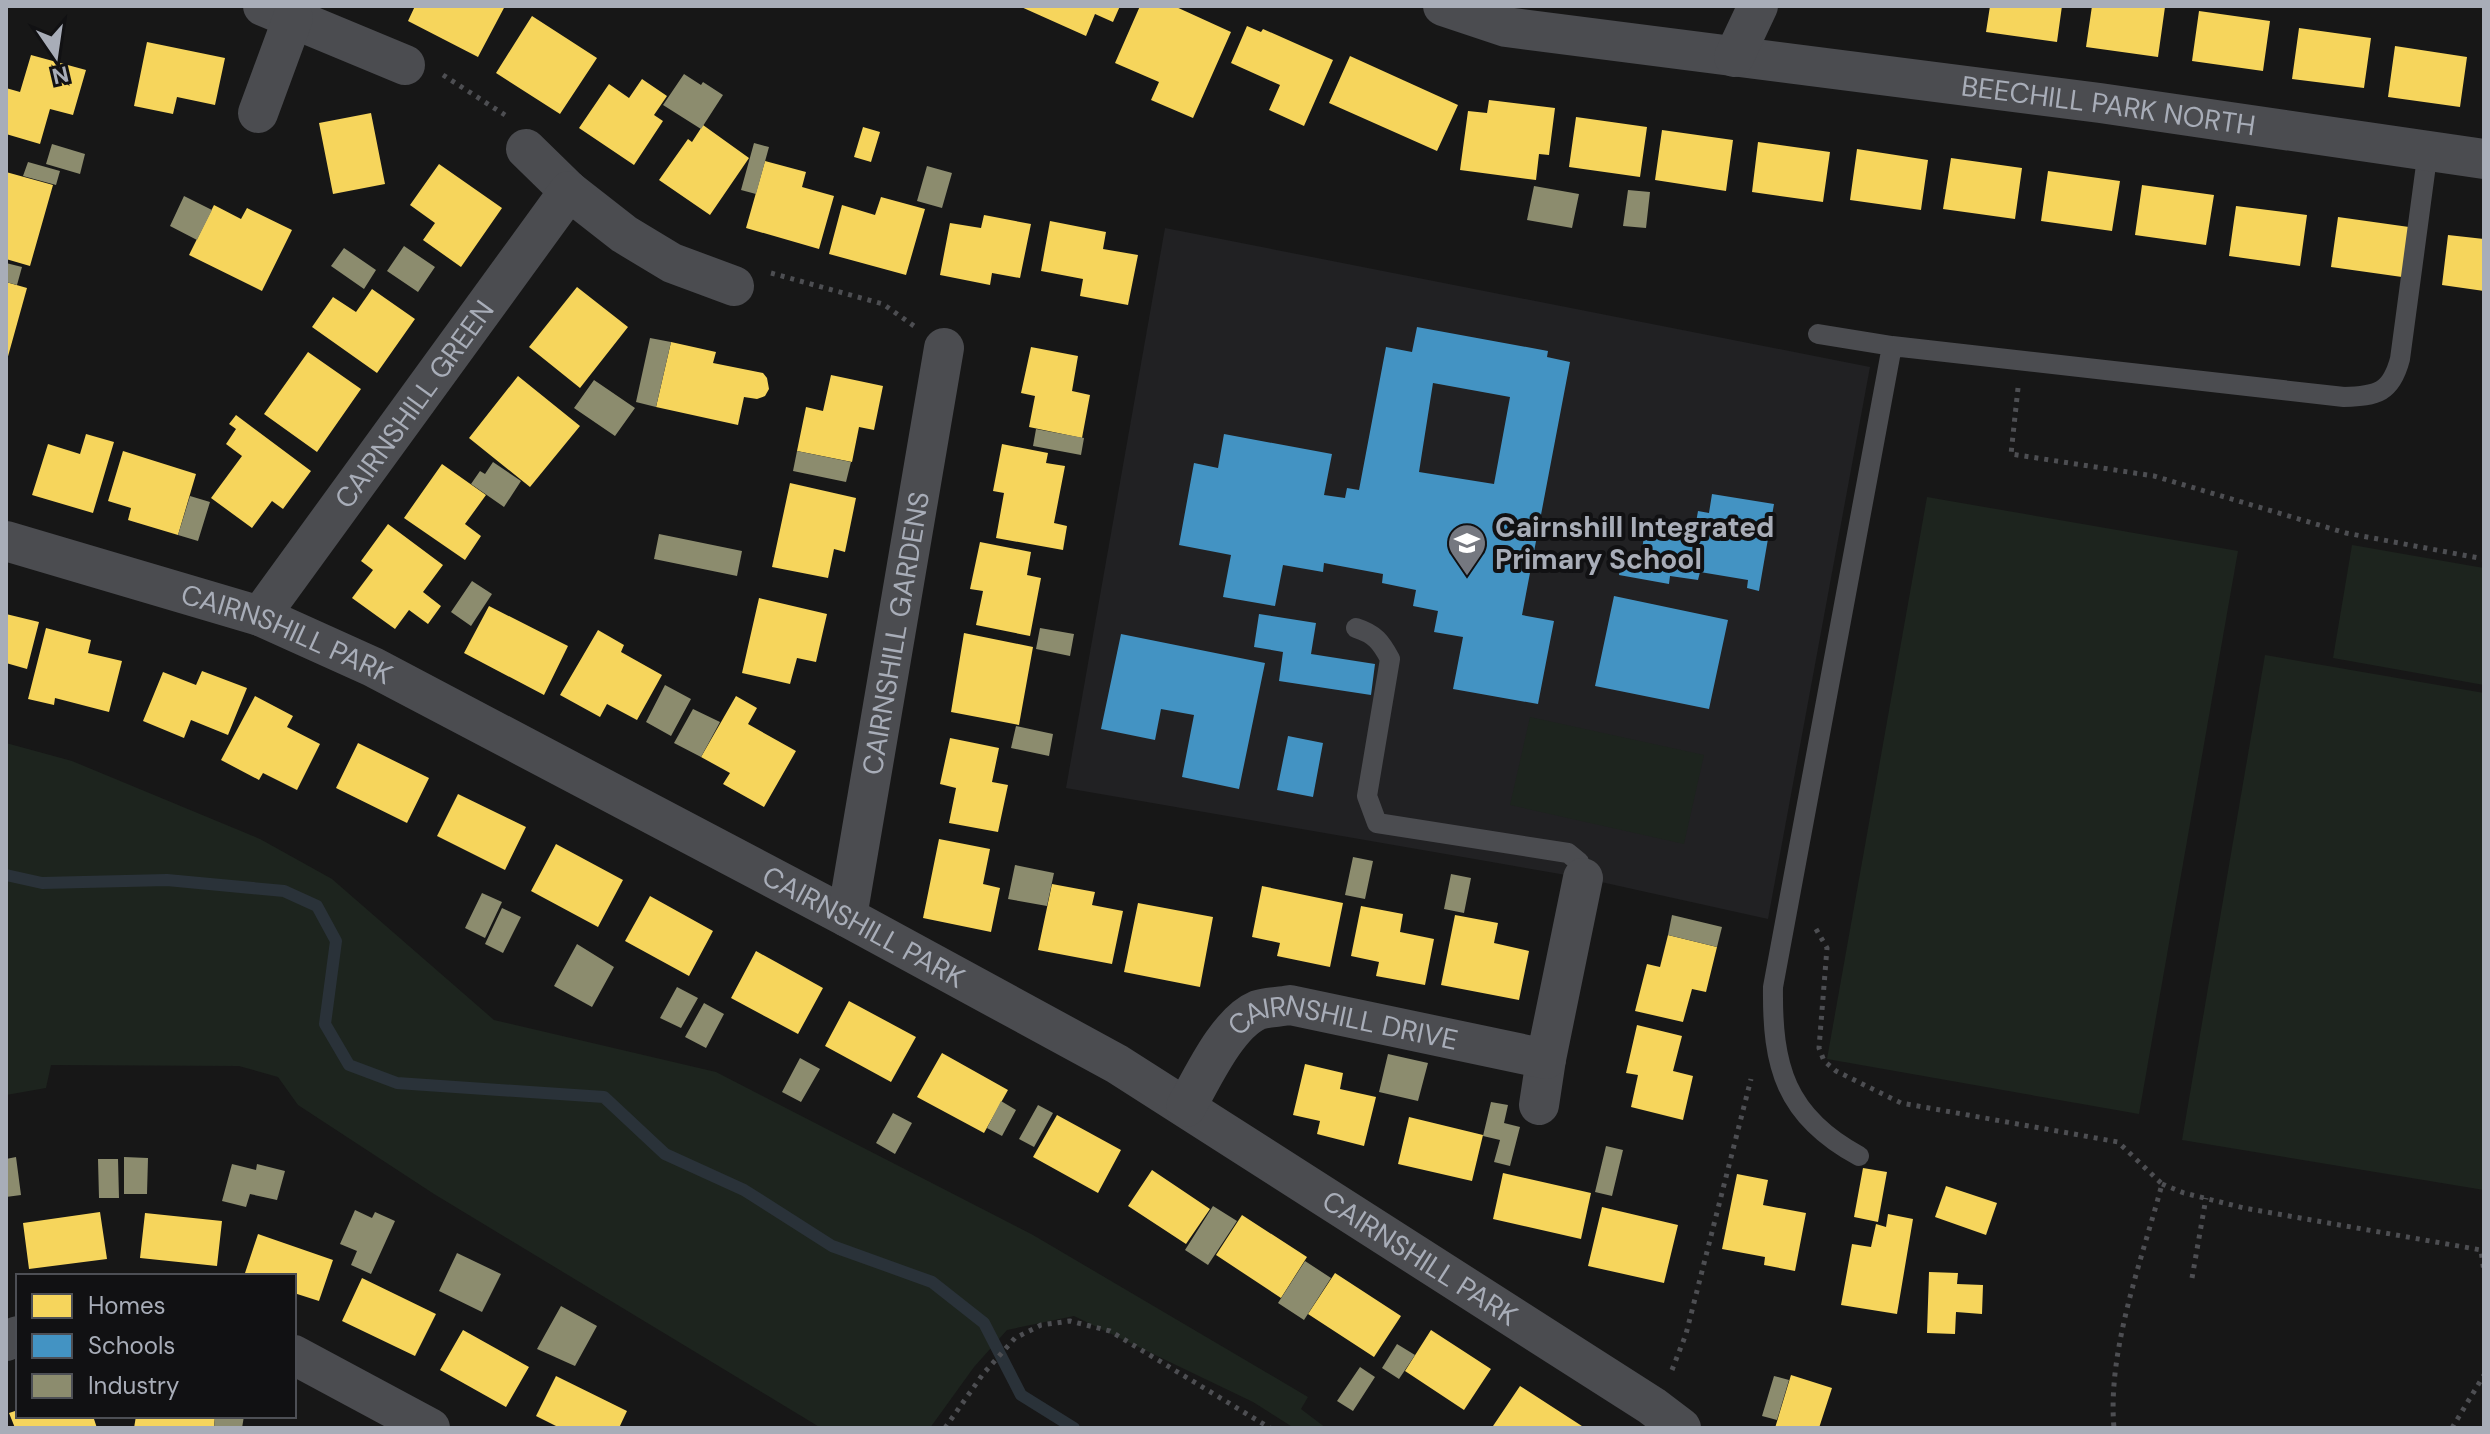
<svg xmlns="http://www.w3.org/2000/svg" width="2490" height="1434" font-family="'DM Sans',sans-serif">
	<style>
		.built { fill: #212123 }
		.green { fill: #1d241e }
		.homes { fill: #f6d55c }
		.schools { fill: #4393c3; fill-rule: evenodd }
		.industry { fill: #8c8c6e }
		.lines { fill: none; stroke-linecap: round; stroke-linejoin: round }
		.stream { stroke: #2a3239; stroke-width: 12 }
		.path { stroke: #4d4e52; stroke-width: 5; stroke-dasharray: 4 6; stroke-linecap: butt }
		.service { stroke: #4b4c50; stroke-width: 20 }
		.minor { stroke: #4b4c50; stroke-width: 40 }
		.labels { text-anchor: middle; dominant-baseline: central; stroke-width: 8; stroke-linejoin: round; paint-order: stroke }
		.street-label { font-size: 28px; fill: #a8adb8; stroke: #111113 }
		.poi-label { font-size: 28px; font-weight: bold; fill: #a8adb8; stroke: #111113; text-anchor: start }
	</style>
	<rect width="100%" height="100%" fill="#171717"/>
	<path class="built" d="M1165,228L1870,367L1768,919L1583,878L1066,788Z"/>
	<path class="green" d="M1927,497L2238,551L2139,1114L1827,1059Z
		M2352,545L2484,568V685L2333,658Z
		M2265,655L2484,693V1190L2182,1140Z
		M1530,717L1704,755L1684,844L1510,805Z
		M6,743L72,761L260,839L332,879L494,1020L716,1072L1033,1235L1308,1397L1301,1409L1326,1428H1294L1253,1402L1074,1316L1007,1330L974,1367L930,1428H821L434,1194L298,1105L278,1077L239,1066L51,1065L46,1088L6,1095Z"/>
	<path class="homes" d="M415,6H505L478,57L408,21Z
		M1019,6H1120L1113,22L1095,14L1086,36Z
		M1140,6H1174L1231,32L1193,118L1151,100L1159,82L1115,63Z
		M1990,6H2062L2057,42L1986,32Z
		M2092,6L2165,7L2158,57L2086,47Z
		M2199,11L2270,21L2263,71L2192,61Z
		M532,16L597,58L560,114L496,73Z
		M1247,26L1261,32L1263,29L1333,60L1304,126L1269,110L1280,85L1231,63Z
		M2299,28L2371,38L2364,88L2292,79Z
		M147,42L225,58L215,105L177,97L173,114L134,106Z
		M2395,46L2467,57L2460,107L2388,97Z
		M31,55L86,70L73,115L50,109L40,144L6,134V88L20,92Z
		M1350,56L1458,105L1437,151L1329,103Z
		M642,79L667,96L654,115L663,121L634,165L579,128L609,84L629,98Z
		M1489,100L1555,108L1549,155L1539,154L1536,180L1460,170L1468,111L1487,113Z
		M371,113L385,184L333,194L319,123Z
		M1576,117L1647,127L1640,177L1569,167Z
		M703,125L749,158L710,215L659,180L688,139L692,142Z
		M863,127L880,132L871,162L854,157Z
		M1662,130L1733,140L1726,191L1655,180Z
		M1758,142L1830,152L1823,202L1752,192Z
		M1857,149L1928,160L1921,210L1850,200Z
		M1951,158L2022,168L2015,219L1943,209Z
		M765,161L806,172L802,187L834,196L819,249L746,228Z
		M439,164L502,208L461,267L423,240L435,223L410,205Z
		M2048,171L2120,181L2112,231L2041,221Z
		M6,172L53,185L30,266L6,259Z
		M2142,185L2214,195L2206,245L2135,235Z
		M881,197L925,209L906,275L829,254L842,205L875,215Z
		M214,205L241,219L247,208L292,230L262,291L189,255Z
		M2236,206L2307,215L2300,266L2229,256Z
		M984,215L1031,224L1020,278L992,273L990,285L940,275L950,223L981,228Z
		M2338,217L2409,227L2402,277L2331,267Z
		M1050,221L1106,232L1103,249L1138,255L1128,305L1080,296L1083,279L1041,271Z
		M2448,235L2484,239V291L2442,285Z
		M6,282L27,288L7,360H6Z
		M577,287L628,327L580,388L529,347Z
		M372,289L415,319L377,373L312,327L333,297L356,312Z
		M671,342L716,352L713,363L763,373L767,378L769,389L765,396L757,399L744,397L738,425L656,407Z
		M1031,347L1078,356L1072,391L1090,395L1082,438L1029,427L1035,396L1021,393Z
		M308,352L361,389L317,452L264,414Z
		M831,375L883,386L874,430L859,427L852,462L797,451L806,407L823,411Z
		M518,376L580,426L530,487L469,438Z
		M236,415L311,471L283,509L272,501L252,528L211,498L242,456L226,444L236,429L229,424Z
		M86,434L114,442L93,513L32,495L48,444L80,454Z
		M1002,444L1048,453L1046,463L1065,466L1054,523L1067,526L1063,550L996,538L1004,493L993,491Z
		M123,451L196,474L178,535L128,520L131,508L108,501Z
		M442,464L486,495L465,524L481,536L465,560L404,518Z
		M790,483L856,498L845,552L834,549L828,578L772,567Z
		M388,524L443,565L423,592L441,606L428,624L409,610L395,629L352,598L373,570L361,561Z
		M980,542L1031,552L1027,575L1041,578L1030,636L976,625L983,591L970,589Z
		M759,598L827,614L816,662L797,658L790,684L742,673Z
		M489,606L568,646L544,695L464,653Z
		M6,614L39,622L27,669L6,663Z
		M46,628L91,640L88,653L122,661L109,712L55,698L54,705L28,699Z
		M598,630L624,645L621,652L662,675L637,720L607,704L600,717L560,695Z
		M964,633L1033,647L1019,725L951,712Z
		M202,671L247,688L228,735L191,720L184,738L143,721L163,672L196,685Z
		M255,696L293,716L287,727L320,744L297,790L263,773L259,780L221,760Z
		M736,696L757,708L748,724L796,751L764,807L723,784L730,773L701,757Z
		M950,738L999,748L992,782L1008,785L998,832L949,823L956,788L940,784Z
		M358,743L429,778L407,823L336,788Z
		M458,794L526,827L505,870L437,836Z
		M939,839L990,849L983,884L1000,888L991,932L923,918Z
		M556,844L623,880L598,927L531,891Z
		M1052,884L1095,892L1092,905L1123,911L1112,964L1038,950Z
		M1262,886L1343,903L1330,967L1277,956L1280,943L1252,937Z
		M650,896L713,931L689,976L625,941Z
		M1138,903L1213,917L1200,987L1124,972Z
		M1361,906L1403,914L1400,932L1434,939L1425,985L1376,976L1379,962L1351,956Z
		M1455,915L1498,923L1494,943L1529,951L1519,1000L1441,985Z
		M1668,935L1717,947L1706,992L1692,989L1683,1022L1635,1011L1647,964L1660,967Z
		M756,951L823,988L798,1034L731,998Z
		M849,1001L916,1037L891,1082L825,1046Z
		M1637,1025L1682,1036L1673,1071L1693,1076L1683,1120L1631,1107L1638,1075L1626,1073Z
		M942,1053L1008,1090L984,1133L917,1097Z
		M1305,1064L1343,1073L1340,1089L1376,1097L1364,1146L1317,1134L1320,1121L1293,1115Z
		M1057,1115L1121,1150L1098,1193L1033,1157Z
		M1409,1117L1483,1135L1472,1181L1398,1164Z
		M1863,1168L1887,1172L1878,1222L1854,1217Z
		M1152,1170L1210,1209L1186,1244L1128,1206Z
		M1503,1173L1591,1193L1581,1239L1493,1219Z
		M1737,1174L1768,1180L1763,1205L1806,1213L1795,1271L1764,1265L1765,1257L1722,1249Z
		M1946,1186L1997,1203L1986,1235L1935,1217Z
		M1602,1207L1678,1225L1664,1283L1588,1266Z
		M100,1212L107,1259L29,1269L23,1223Z
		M145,1213L222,1221L217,1266L140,1258Z
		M1888,1214L1913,1219L1897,1314L1841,1305L1852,1244L1871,1247L1876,1224L1886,1227Z
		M1242,1215L1307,1257L1281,1298L1216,1255Z
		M258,1234L333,1260L319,1301L294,1293V1276H244Z
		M1929,1272L1958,1273L1957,1284L1983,1285L1982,1314L1956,1312L1955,1334L1927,1333Z
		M1335,1273L1401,1316L1374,1357L1308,1314Z
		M362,1278L436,1314L415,1356L342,1321Z
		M463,1330L529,1367L506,1407L440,1370Z
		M1431,1330L1491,1369L1464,1410L1405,1371Z
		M1791,1375L1832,1388L1819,1428H1775Z
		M556,1376L627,1411L619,1428H560L536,1416Z
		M1520,1386L1551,1406L1585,1428L1493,1426Z
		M18,1410V1416H93L97,1428H15L9,1413Z
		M136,1416H215L214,1428H134Z"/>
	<path class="schools" d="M1417,327L1548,351L1547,357L1570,362L1522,615L1554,621L1538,704L1453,689L1463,637L1434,632L1438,611L1413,606L1416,590L1382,583L1383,574L1324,563L1323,572L1283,565L1275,606L1223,597L1231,555L1179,545L1194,463L1218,468L1224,434L1332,454L1324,495L1345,498L1347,488L1359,490L1386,347L1412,352ZM1433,383L1510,397L1494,484L1419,472Z
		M1712,494L1774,504L1759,591L1747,588L1748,580L1700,572L1698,580L1670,576L1669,584L1619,575L1622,558L1640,561L1645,531L1693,540L1698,511L1709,513Z
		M1614,596L1728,620L1709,709L1595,686Z
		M1259,614L1316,623L1311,654L1375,664L1371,695L1279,681L1283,652L1254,647Z
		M1121,634L1265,663L1239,789L1182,777L1194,715L1161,709L1155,740L1101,729Z
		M1288,736L1323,743L1313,797L1277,790Z"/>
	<path class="industry" d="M684,74L701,85L703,82L723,95L701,129L663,105Z
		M754,143L769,147L756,194L741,190Z
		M52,144L85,154L80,174L46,164Z
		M28,162L60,171L56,185L23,176Z
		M927,166L952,173L942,208L917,201Z
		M1534,186L1579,194L1572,228L1527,220Z
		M1628,190L1650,192L1646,228L1623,226Z
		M184,196L212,210L197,240L170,226Z
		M404,246L435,267L418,292L387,271Z
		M344,248L376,270L364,289L331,266Z
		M6,263L22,267L17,285L6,282Z
		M650,338L671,342L656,407L636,402Z
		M594,380L635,408L615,436L574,408Z
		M1036,429L1084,438L1081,455L1033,446Z
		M797,451L851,462L846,482L793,471Z
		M493,462L521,481L504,507L471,484L480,471L485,474Z
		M190,496L210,502L198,541L178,535Z
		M659,534L742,551L737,576L654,559Z
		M472,581L492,594L471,626L451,612Z
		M1040,628L1074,634L1070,656L1036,649Z
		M665,685L691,699L671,736L646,722Z
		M693,709L720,722L701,757L674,743Z
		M1016,726L1053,734L1049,756L1011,748Z
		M1353,857L1373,861L1365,899L1345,895Z
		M1015,865L1054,873L1047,906L1008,899Z
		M1451,874L1471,878L1464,913L1444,909Z
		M482,893L502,902L485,938L465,928Z
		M502,908L521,917L503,953L485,944Z
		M1672,915L1722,927L1717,947L1668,935Z
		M577,944L614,967L592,1007L554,986Z
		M677,987L698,998L681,1028L660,1018Z
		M704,1003L724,1014L706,1048L685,1037Z
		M1388,1054L1428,1063L1418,1101L1379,1092Z
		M800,1058L820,1069L801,1102L782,1092Z
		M1001,1101L1016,1110L1002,1136L987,1128Z
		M1491,1102L1508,1105L1504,1123L1520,1127L1510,1166L1494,1162L1500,1140L1483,1136Z
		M1038,1105L1053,1113L1034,1147L1019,1139Z
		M893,1113L912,1123L895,1154L876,1143Z
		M1606,1146L1623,1150L1612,1196L1595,1192Z
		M16,1157L21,1195L6,1197V1159Z
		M124,1157L148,1158L147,1194H124Z
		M98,1159H118L119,1198H99Z
		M232,1164L256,1170L257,1164L285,1171L277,1200L250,1194L246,1207L222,1201Z
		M1213,1206L1237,1221L1208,1265L1185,1250Z
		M355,1210L372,1218L375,1212L395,1221L371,1274L351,1265L357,1251L340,1244Z
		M457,1253L501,1274L482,1312L439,1291Z
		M1305,1261L1331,1278L1304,1320L1278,1303Z
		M561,1306L597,1326L575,1366L537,1349Z
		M1397,1344L1415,1355L1399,1379L1382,1368Z
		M1360,1367L1375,1377L1353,1411L1337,1401Z
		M1774,1376L1789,1380L1777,1420L1762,1416Z
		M215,1416H244L242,1428H214Z"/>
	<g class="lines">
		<path class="stream" d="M6,875L42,883L167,880L284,891L317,906L336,941L325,1024L349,1065L397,1083L604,1097L665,1154L744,1190L832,1246L932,1282L984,1323L1021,1395L1074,1428"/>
		<path class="path" d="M443,75L505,115
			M771,273L883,304L914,326
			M2018,388L2011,454L2154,476L2346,533L2484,559
			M1816,929L1827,948L1819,1048L1824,1061L1836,1071L1901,1103L2118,1142L2162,1184C2142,1260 2107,1350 2114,1428
			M2162,1184L2184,1193L2244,1208L2481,1250L2484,1272
			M2192,1278L2206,1198
			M1672,1370L1686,1334L1751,1079
			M945,1428L983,1374L1015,1338L1041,1325L1070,1321L1110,1331L1270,1428
			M2452,1428L2484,1375"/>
		<path class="service" d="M1818,334L1892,346L2344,397C2377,396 2391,393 2400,359L2428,150
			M1356,628C1375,634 1381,642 1390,659L1367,796L1377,823L1568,853L1579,862L1583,878
			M1859,1156C1785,1116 1772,1066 1773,987L1892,346"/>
		<g class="minor">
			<path d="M263,6L405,65"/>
			<path id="s1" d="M1443,6L1506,27L2100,103L2484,159"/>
			<path d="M1734,57L1758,6"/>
			<path d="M258,113L293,18"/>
			<path d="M526,149L569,191"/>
			<path id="s2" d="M6,541L260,616L373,667L847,917L1117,1064L1652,1406L1681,1428"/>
			<path id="s3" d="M260,616L569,191L624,234L672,263L734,286"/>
			<path id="s4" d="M847,917L944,348"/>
			<path d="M1539,1105L1546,1059"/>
			<path id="s5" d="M1186,1107C1202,1079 1227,1023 1258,1010C1267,1007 1280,1007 1290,1005L1546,1059L1583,878"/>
			<path d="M6,1341L18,1336"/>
			<path d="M294,1355L430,1428"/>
		</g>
	</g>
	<defs>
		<symbol id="school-pin" viewBox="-11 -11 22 30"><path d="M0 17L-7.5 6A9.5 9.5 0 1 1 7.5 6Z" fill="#757880" stroke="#111113"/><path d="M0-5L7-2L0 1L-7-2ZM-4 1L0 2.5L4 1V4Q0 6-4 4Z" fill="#fff"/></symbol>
	</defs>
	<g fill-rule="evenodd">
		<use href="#school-pin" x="1445" y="521" width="44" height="60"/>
	</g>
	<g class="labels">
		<g class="street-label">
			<text stroke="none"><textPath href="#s1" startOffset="674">BEECHILL PARK NORTH</textPath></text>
			<text stroke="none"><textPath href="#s3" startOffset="262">CAIRNSHILL GREEN</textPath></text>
			<text stroke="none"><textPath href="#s4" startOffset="288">CAIRNSHILL GARDENS</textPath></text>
			<text stroke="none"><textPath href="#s2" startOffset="296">CAIRNSHILL PARK</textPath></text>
			<text stroke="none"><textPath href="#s2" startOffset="944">CAIRNSHILL PARK</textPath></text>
			<text stroke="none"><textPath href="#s5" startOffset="208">CAIRNSHILL DRIVE</textPath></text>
			<text stroke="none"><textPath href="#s2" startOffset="1592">CAIRNSHILL PARK</textPath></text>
		</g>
		<g class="poi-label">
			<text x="1495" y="527">Cairnshill Integrated<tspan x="1495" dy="32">Primary School</tspan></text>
		</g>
	</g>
	<rect width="2490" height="1434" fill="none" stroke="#a8adb8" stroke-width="16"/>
	<rect x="16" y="1274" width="280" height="144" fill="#111113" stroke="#4d4f55" stroke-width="2"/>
	<rect x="32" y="1294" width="40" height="24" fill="#f6d55c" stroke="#4d4f55" stroke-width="2"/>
	<text x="88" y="1314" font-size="24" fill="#a8adb8">Homes</text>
	<rect x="32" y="1334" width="40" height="24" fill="#4393c3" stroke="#4d4f55" stroke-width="2"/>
	<text x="88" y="1354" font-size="24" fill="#a8adb8">Schools</text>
	<rect x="32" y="1374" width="40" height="24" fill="#8c8c6e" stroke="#4d4f55" stroke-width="2"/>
	<text x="88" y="1394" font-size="24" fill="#a8adb8">Industry</text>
	<g transform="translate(56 56) rotate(167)" stroke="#111113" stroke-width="6" paint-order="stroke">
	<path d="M0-6L14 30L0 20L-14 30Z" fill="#a8adb8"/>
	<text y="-12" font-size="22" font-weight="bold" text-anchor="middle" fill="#a8adb8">N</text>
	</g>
</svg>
